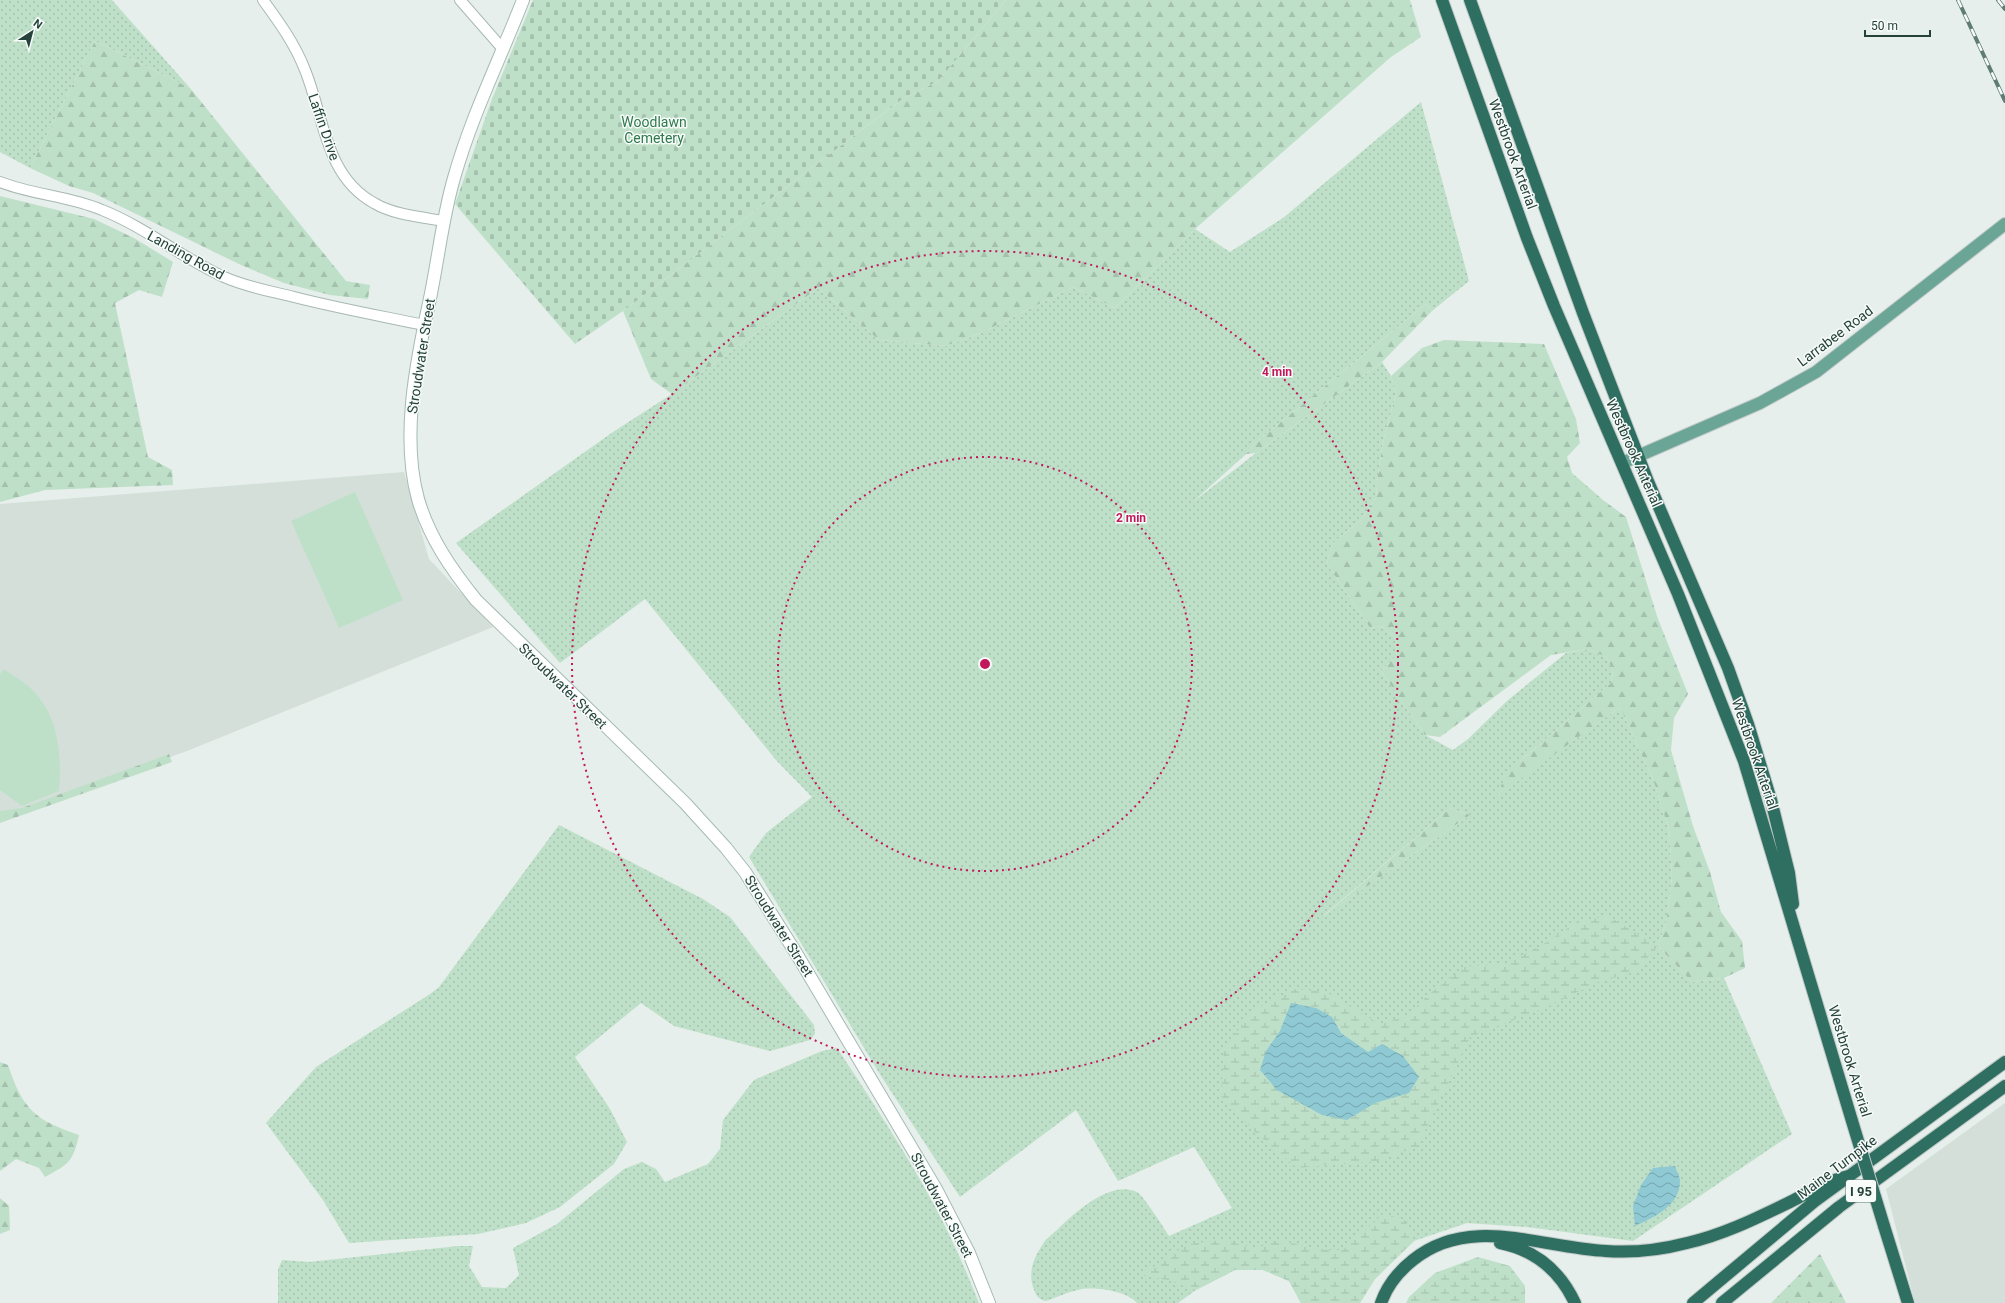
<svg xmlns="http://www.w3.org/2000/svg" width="2005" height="1303" font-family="Roboto,sans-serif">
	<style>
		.built { fill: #d4dfda }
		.grass { fill: url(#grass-dots); fill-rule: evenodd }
		.forest { fill: url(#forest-firs) }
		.wetland { fill: url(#wetland-marsh); fill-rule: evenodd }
		.cemetery { fill: url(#cemetery-stones) }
		.pitch { fill: #bfe0c8 }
		.water { fill: url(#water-waves) }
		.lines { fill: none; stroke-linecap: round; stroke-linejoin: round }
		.street-casing { stroke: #a8b8b2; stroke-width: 12 }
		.secondary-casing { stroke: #a4bbb3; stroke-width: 14 }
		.primary-casing { stroke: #c2cac8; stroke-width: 14 }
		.highway-casing { stroke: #c2cac8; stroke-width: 14 }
		.street { stroke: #fff; stroke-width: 10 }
		.secondary { stroke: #fff; stroke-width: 12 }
		.primary { stroke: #6aa596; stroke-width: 12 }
		.highway { stroke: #2f6f62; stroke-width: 12 }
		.rail-casing { stroke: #5f7d75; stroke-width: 4 }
		.rail { stroke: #f7fbf9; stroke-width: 2.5; stroke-dasharray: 8; stroke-linecap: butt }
		.highway-bridge-casing { stroke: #c2cac8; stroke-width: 14; stroke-linecap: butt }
		.highway-bridge { stroke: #2f6f62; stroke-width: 12 }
		.ring { fill: none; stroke: #c2185b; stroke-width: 2; stroke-dasharray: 2 4 }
		.labels { text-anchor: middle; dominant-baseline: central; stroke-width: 3; stroke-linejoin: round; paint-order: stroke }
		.shield { fill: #f7fbf9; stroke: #637a73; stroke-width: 1 }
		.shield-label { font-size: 13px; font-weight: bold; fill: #24423a }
		.park-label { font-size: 14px; fill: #2d7a4b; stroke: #f7fbf9 }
		.street-label { font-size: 14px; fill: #24423a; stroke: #f7fbf9 }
		.centre { fill: #c2185b; stroke: #f7fbf9; stroke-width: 2 }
		.ring-label { font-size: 12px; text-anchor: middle; font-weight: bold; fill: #c2185b; stroke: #f7fbf9; stroke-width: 3; stroke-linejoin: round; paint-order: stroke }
	</style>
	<defs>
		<pattern id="grass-dots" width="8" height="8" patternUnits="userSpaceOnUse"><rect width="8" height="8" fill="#bfe0c8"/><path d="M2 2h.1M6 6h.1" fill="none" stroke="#a4c1ad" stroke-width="1.8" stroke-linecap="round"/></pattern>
		<pattern id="forest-firs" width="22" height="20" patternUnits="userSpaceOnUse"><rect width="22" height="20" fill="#bfe0c8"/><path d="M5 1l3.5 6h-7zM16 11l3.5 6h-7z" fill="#a4c1ad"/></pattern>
		<pattern id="wetland-marsh" width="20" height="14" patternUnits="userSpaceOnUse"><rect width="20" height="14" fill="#bfe0c8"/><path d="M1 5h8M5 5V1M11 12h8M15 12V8" fill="none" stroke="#a4c1ad"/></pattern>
		<pattern id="cemetery-stones" width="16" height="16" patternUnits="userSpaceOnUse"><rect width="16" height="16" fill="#bfe0c8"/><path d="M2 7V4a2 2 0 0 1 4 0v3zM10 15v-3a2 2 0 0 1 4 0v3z" fill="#a4c1ad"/></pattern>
		<pattern id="water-waves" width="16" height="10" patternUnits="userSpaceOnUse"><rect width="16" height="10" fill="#8ec9d4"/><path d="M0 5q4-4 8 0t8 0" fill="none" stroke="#74a5ad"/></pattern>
	</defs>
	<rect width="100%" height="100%" fill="#e6efeb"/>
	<path class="built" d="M404,472L429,559L493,627L187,751L0,818V504Z
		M2005,1103V1303H1915L1886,1189Z"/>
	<path class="grass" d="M0,0H112L190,88L95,41L30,168L0,152Z
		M1421,102L1469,281L1432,311L1426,304L1255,443L1246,454L1193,502L1256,453L1382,362L1391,376L1396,394L1383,442L1378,474L1376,498L1360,521L1332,544L1327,564L1370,628L1382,626L1397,640L1396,656L1381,671L1425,735L1453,750L1468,739L1508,700L1566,653L1588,649L1606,657L1613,670L1611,683L1521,760L1497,795L1620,707L1654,782L1669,830L1672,877L1666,923L1658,946L1692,982L1724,978L1792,1134L1633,1241L1527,1227L1467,1223L1414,1241L1374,1280L1360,1303H1301L1289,1281L1263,1270H1235L1196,1290L1178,1303H1137C1127,1291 1097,1287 1082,1289C1070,1291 1058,1297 1046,1301C1037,1299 1036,1295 1033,1287C1028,1272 1034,1257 1043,1244C1046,1238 1053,1234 1058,1229C1076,1212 1110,1180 1137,1192C1143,1195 1164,1228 1169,1236L1232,1208L1194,1147L1118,1181L1076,1110L960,1197L881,1076L749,857L766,833L812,797L776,760L645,599L560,663L456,543L613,432L672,394L818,288L879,340L945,346L979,334L1073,287L1115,308L1195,229L1230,252L1283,218ZM1450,808L1470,815L1324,916V915Z
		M559,825L703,899L730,917L814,1025L815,1034L810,1040L770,1051L674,1026L641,1003L575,1057L610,1109L627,1142L614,1164L560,1207L526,1223L478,1234L349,1243L323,1200L266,1123L316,1067L430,994L439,987Z
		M837,1048C870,1098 903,1148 932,1201C950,1234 965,1268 979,1303H278V1270L282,1260L309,1262L458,1246H473L469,1266L482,1287L506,1288L519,1275L513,1248L557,1224L624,1169L642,1162L656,1169L665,1182L708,1164L720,1149L723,1120L754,1080L822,1051Z"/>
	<path class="forest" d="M1006,0H1410L1421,37L1391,57L1195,229L1115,308L1073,287L979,334L945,346L879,340L818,288L672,394L651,379L623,311L901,100L938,81Z
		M95,41L190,88L346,281L370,285L368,299L330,295L284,283L241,265L93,193L69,186L30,168Z
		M0,196L94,219L134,238L173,262L162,297L139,290L115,303L148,457L172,470L173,485L45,490L0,502Z
		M1426,304L1432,311L1382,362L1256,453L1246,454L1255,443Z
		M1444,340L1544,344L1576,419L1580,443L1567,457L1572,473L1603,500L1626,517L1658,619L1688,694L1674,718L1671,750L1693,826L1710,872L1721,912L1742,941L1745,968L1724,978L1692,982L1658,946L1666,923L1672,877L1669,830L1654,782L1620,707L1497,796L1504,779L1521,760L1611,683L1613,670L1606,657L1588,649L1551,655L1440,737L1425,735L1381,671L1396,656L1397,640L1382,626L1370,628L1327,564L1332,544L1360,521L1376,498L1378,474L1383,442L1396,394L1391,376L1422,348Z
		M169,754L172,762L0,823V811L22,808Z
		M1450,808L1470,815L1320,919Z
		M0,1062L8,1065C23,1110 35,1120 79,1135C73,1162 69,1164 45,1177L39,1168L16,1159L0,1171Z
		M0,1198L9,1206L10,1230L0,1234Z
		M1820,1254L1846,1303H1771Z"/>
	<path class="wetland" d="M1608,916L1658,946L1635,972L1598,982L1549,1006L1470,1037L1451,1078L1417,1147L1378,1161L1297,1168L1255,1132L1221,1096L1224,1048L1255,1009L1294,989L1326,992L1380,1024L1409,1015L1429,994L1466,966L1502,965L1539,947L1577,922ZM1291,1003L1331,1017L1341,1033L1368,1052L1409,1093L1375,1103L1346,1120L1266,1051L1280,1031Z
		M1384,1213L1406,1221L1414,1241L1375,1279L1360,1303H1301L1289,1281L1263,1270H1235L1196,1290L1167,1280L1141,1275L1188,1244L1221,1240L1257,1248L1278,1240L1323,1250H1343Z
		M1478,1257L1510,1266L1525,1286V1303H1406L1409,1297L1435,1273Z"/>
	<path class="cemetery" d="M533,0H1006L938,81L901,100L623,311L575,344L455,204L492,99Z"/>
	<path class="pitch" d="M355,492L403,600L339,628L291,521Z
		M4,669C11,675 20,679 27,685C59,712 62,753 59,791L22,806L0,790V674Z"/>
	<path class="water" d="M1291,1003L1316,1008L1332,1017L1341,1033L1368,1052L1382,1044L1403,1056L1419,1077L1409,1093L1375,1103L1347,1120L1322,1115L1277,1090L1260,1070L1266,1051L1280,1031Z
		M1675,1166C1676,1170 1680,1176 1680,1181C1680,1205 1655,1217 1635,1226L1633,1206L1641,1185L1653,1168Z"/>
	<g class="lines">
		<defs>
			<path id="street" d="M263,0C279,22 295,44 305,70C324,117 325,176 374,203C394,215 421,217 444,221
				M460,0L502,48
				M0,182C33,195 69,196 102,210C145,227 182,258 224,277C246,287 270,291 294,297C337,308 381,316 424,325"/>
			<path id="secondary" d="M523,0C500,59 471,117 454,178C442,219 438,262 429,303C416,363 401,438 418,499C429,537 451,569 476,600L685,803L726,848L745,872L796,953L936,1189L969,1253L989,1303"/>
			<path id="primary" d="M1622,463L1760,403L1816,372L2005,224"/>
			<path id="highway" d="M1442,0L1527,238L1554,306L1678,594L1744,761L1852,1121
				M1470,0L1583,313L1647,479L1728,668L1748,724L1771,800L1789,873L1793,904
				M1884,1226L1908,1303
				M1500,1243C1535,1250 1560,1271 1575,1303
				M1381,1303C1387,1286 1399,1271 1413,1260C1470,1214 1541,1248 1606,1251C1633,1253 1660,1250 1687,1243C1723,1235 1757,1218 1790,1202C1810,1192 1827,1181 1848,1176
				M1693,1303L1815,1201L2005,1062
				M1722,1303L1839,1207L2005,1086"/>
		</defs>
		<use href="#street" class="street-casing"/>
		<use href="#secondary" class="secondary-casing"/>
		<use href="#primary" class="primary-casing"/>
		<use href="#highway" class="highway-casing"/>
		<use href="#street" class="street"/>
		<use href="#secondary" class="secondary"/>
		<use href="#primary" class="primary"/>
		<use href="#highway" class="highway"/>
		<defs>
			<path id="rail" d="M1958,0L2005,101
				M1998,0L2005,9"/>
		</defs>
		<use href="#rail" class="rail-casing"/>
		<use href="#rail" class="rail"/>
		<defs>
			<path id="highway-bridge" d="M1852,1121L1884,1226"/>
		</defs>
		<use href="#highway-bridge" class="highway-bridge-casing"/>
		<use href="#highway-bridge" class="highway-bridge"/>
	</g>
	<g class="ring">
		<circle cx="985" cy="664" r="207"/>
		<circle cx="985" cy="664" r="413"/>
	</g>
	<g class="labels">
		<rect class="shield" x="1846" y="1180" width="30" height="22" rx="3"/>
		<g class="shield-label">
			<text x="1861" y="1191">I 95</text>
		</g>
		<g class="park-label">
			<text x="654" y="122">Woodlawn<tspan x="654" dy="16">Cemetery</tspan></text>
		</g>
		<g class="street-label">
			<text transform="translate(324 127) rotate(71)">Laffin Drive</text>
			<text transform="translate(1513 154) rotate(70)">Westbrook Arterial</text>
			<text transform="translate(186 255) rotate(29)">Landing Road</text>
			<text transform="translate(1835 336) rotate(-37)">Larrabee Road</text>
			<text transform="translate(421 356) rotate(-81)">Stroudwater Street</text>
			<text transform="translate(1634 453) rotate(66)">Westbrook Arterial</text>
			<text transform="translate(563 686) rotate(44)">Stroudwater Street</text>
			<text transform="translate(1755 754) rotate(71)">Westbrook Arterial</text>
			<text transform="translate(779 926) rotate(58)">Stroudwater Street</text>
			<text transform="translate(1850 1061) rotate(73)">Westbrook Arterial</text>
			<text transform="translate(1837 1167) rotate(-37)">Maine Turnpike</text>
			<text transform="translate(942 1205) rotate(62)">Stroudwater Street</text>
		</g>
	</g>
	<circle cx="985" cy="664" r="6" class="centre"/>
	<g class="ring-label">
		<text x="1277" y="376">4 min</text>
		<text x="1131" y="522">2 min</text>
	</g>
	<g transform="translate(32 32) rotate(36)" stroke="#f7fbf9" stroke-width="3" paint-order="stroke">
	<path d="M0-3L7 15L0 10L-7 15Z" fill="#24423a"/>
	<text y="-6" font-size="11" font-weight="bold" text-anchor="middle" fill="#24423a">N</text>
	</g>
	<path d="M1865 30v6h65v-6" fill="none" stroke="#24423a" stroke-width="2"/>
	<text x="1871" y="30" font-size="12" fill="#24423a" stroke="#f7fbf9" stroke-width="3" paint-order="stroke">50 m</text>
</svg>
